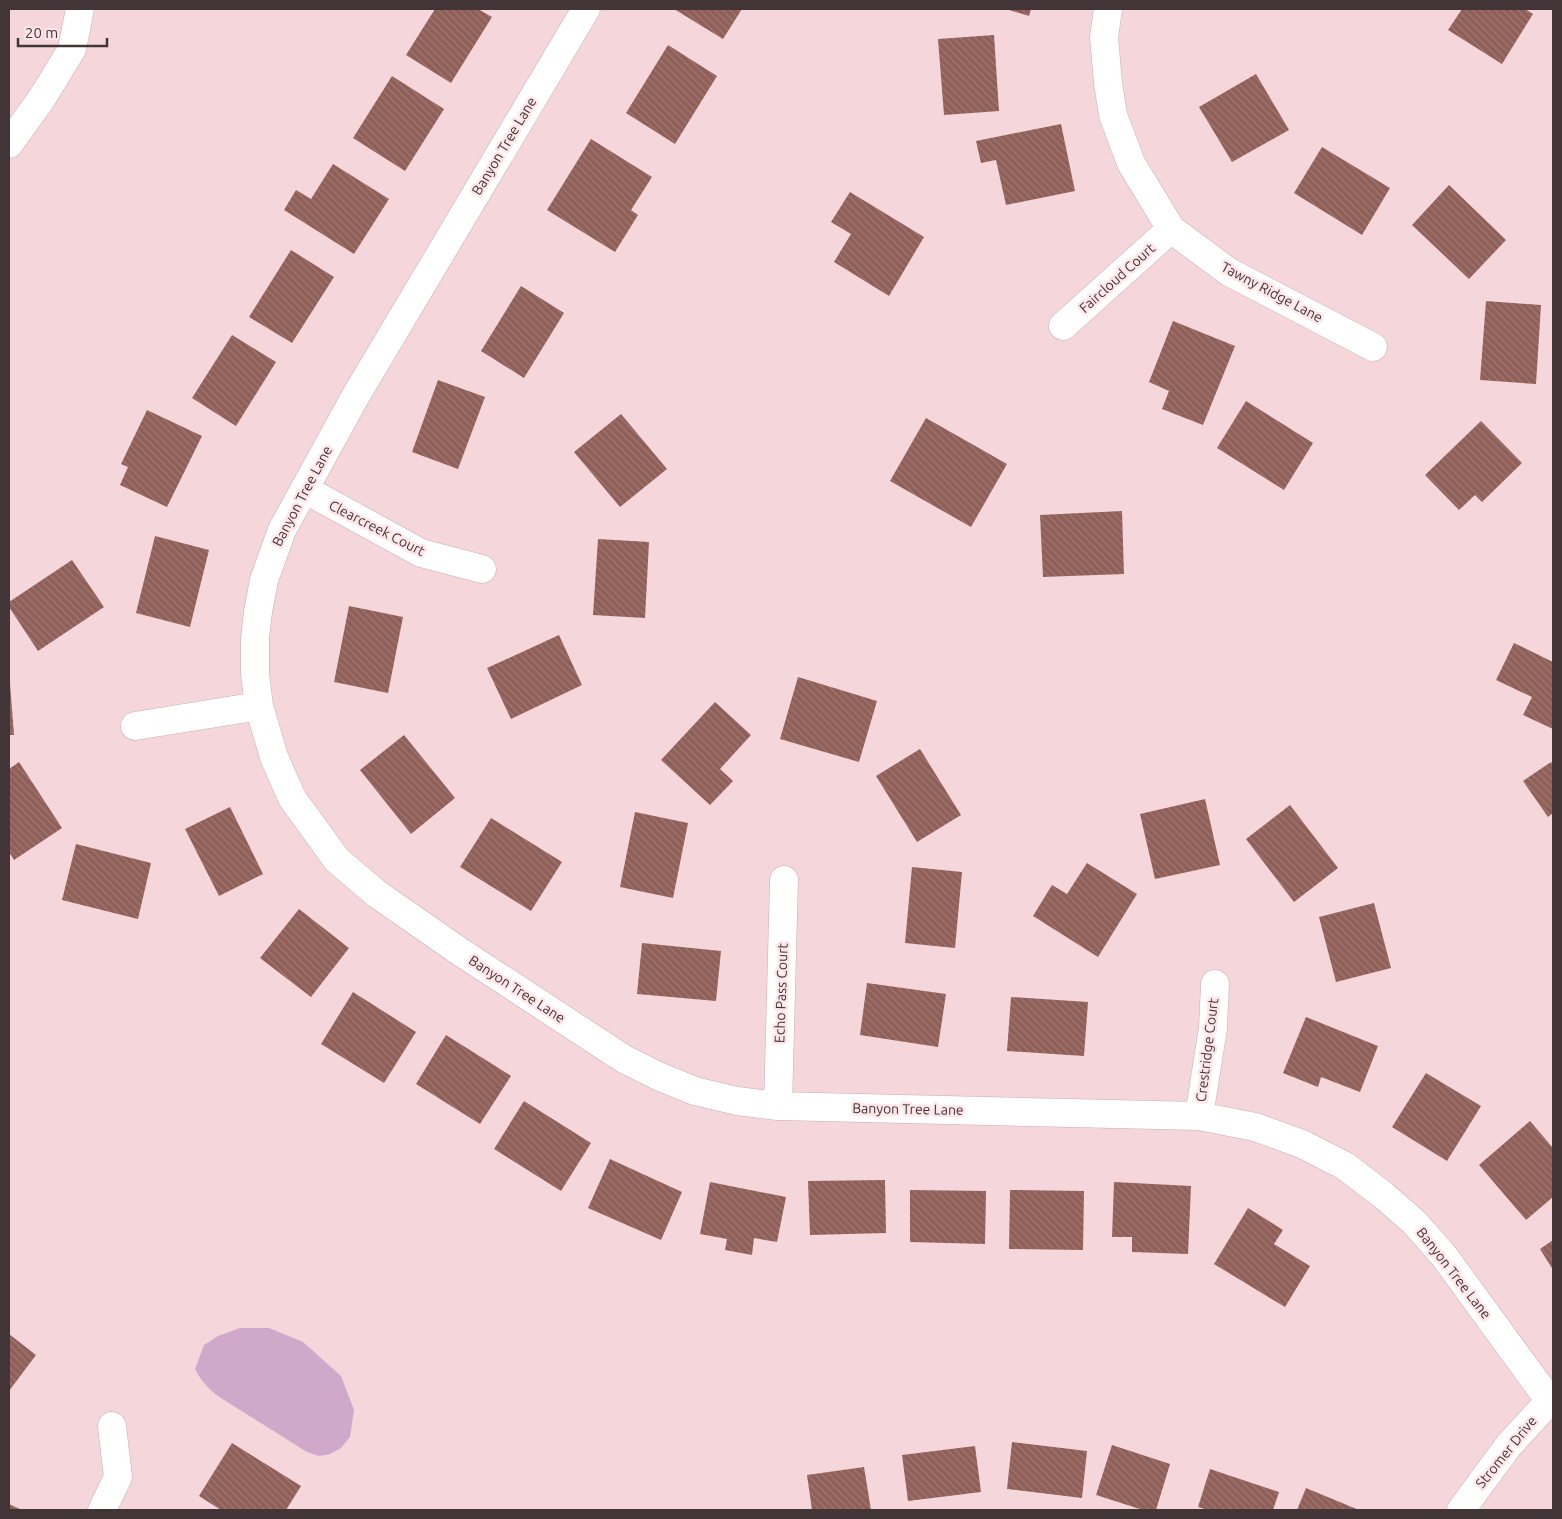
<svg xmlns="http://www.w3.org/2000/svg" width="1562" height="1519" font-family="Ubuntu,sans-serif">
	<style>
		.water { fill: #cfa8ca }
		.building { fill: url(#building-back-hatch) }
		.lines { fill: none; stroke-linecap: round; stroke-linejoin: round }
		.minor-casing { stroke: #c9acb0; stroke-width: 29 }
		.minor { stroke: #fff; stroke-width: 28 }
		.labels { text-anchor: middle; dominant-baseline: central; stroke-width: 5; stroke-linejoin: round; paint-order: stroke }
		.street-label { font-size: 14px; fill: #413537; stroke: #ffe6e9 }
	</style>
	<defs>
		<pattern id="building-back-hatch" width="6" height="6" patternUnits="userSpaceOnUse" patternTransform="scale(1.25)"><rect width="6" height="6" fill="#905f58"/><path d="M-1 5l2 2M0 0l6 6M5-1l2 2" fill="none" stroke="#9e7873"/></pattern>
	</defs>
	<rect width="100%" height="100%" fill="#f5d7db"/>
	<path class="water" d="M240,1328H269L303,1342L341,1376L354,1410L350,1437L341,1448L330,1454L319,1456L307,1452L221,1398C209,1390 201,1381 195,1369L204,1345L218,1336Z"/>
	<path class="building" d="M435,9H478L492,17L451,83L406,55Z
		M674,9H742L723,39Z
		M1006,9H1031L1029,16Z
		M1462,9H1525L1533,14L1502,64L1448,30Z
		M994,35L999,111L944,115L938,39Z
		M668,45L717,76L675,144L626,113Z
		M1256,74L1289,130L1232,162L1199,107Z
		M392,76L444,109L405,171L353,138Z
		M1061,124L1075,191L1006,205L996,160L981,163L976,141Z
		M591,139L652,177L631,210L638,215L615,252L547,210Z
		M1322,147L1390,188L1362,235L1294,193Z
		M333,164L389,199L354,254L284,210L296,190L311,199Z
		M1449,185L1506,240L1469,279L1412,225Z
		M850,192L924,237L889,296L834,262L851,234L831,222Z
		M291,250L334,277L292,343L249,317Z
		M521,286L564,313L524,378L481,351Z
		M1486,301L1541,305L1536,384L1480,380Z
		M1173,321L1235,346L1203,425L1162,409L1169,391L1149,382Z
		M232,335L276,362L236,426L192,398Z
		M438,380L485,397L458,469L412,452Z
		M1246,401L1313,443L1284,490L1217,448Z
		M147,410L202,436L167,507L120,485L128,467L121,464Z
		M621,414L667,469L620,507L574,452Z
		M926,418L1007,464L971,527L890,481Z
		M1481,421L1522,463L1482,502L1475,495L1459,510L1425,475Z
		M1122,511L1124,574L1043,577L1040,515Z
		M155,536L209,550L190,627L136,613Z
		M598,539L649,542L645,618L593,615Z
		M72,560L104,607L38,651L9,607V602Z
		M349,606L403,617L388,693L334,682Z
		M559,635L582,685L511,719L487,668Z
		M1514,643L1553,662V729L1523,715L1532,697L1496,680Z
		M798,677L877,701L859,762L780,739Z
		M9,683H10L14,735H9Z
		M715,702L751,735L720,769L733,781L710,805L661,760Z
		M404,735L455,798L411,834L360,770Z
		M920,749L961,815L917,842L876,776Z
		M19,762L62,828L14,860L9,852V769Z
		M1551,762L1553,765V813L1548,817L1523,781Z
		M1205,799L1220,865L1155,879L1140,814Z
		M1290,805L1338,868L1294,902L1246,839Z
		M230,807L263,874L219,896L185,829Z
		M635,812L688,823L673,898L620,887Z
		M491,818L562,862L531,911L460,867Z
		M76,844L151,863L138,919L62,900Z
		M1087,863L1137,894L1098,957L1033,916L1052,885L1067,894Z
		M912,867L962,872L955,948L905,943Z
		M1374,903L1391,968L1336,982L1319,917Z
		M299,909L349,948L311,997L260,958Z
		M642,943L721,951L716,1001L637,994Z
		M867,983L946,994L938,1047L860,1035Z
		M353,992L416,1032L384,1083L321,1044Z
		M1011,997L1088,1002L1084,1056L1007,1051Z
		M1306,1017L1378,1046L1360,1092L1321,1077L1318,1087L1283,1073Z
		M446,1035L511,1076L480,1124L416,1084Z
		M1426,1073L1481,1106L1447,1161L1392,1127Z
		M524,1101L591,1143L561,1191L494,1149Z
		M1530,1121L1553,1148V1197L1526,1220L1479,1165Z
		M610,1159L682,1192L661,1240L588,1208Z
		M885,1180L886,1233L810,1235L808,1181Z
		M710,1182L786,1197L777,1242L754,1238L752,1255L725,1250L727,1239L700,1234Z
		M1114,1182L1191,1186L1188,1254L1132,1252V1237H1112Z
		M910,1190L986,1191L985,1244L910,1242Z
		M1010,1190L1084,1191L1083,1250L1009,1249Z
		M1248,1208L1283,1230L1274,1244L1310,1266L1285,1307L1214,1264Z
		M1553,1240V1270L1540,1249Z
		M9,1334L36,1355L9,1391Z
		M1012,1442L1087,1451L1082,1498L1007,1489Z
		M232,1443L301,1486L286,1510H221L199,1496Z
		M1112,1445L1170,1464L1156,1510H1143L1096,1495Z
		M975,1446L981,1492L908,1501L902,1455Z
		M864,1467L871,1510H812L807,1475Z
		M1210,1469L1279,1492L1273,1510H1208L1198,1507Z
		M1306,1488L1359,1510H1297Z
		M9,1504L22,1510H9Z"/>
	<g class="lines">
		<defs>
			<path id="minor" d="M586,9L355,397L282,530L264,580L258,612L255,638V674L259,706L274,757L292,798L337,860L377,894L459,951L624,1059L658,1076L695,1091L737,1101L778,1106L1199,1116L1255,1127L1302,1144L1345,1166L1383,1195L1414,1222L1444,1256L1549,1400
				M1108,9L1104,37L1108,83L1113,115L1131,163L1171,229L1229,272L1373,347
				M9,144L42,98L72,49L80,9
				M1063,326L1171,229
				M304,489L421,553L482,569
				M135,726L259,706
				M778,1106L784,880
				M1199,1116L1213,1028L1215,984
				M102,1510L118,1477L112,1426
				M1461,1510L1509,1445L1553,1397"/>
		</defs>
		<use href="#minor" class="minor-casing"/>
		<use href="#minor" class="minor"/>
	</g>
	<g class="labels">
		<g class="street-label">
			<text transform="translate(504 146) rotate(-59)">Banyon Tree Lane</text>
			<text transform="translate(1117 278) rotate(-42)">Faircloud Court</text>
			<text transform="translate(1272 292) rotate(28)">Tawny Ridge Lane</text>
			<text transform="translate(302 496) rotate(-62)">Banyon Tree Lane</text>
			<text transform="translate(377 528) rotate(27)">Clearcreek Court</text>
			<text transform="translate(517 989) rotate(33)">Banyon Tree Lane</text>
			<text transform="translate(781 993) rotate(-88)">Echo Pass Court</text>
			<text transform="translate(1207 1050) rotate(-83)">Crestridge Court</text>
			<text transform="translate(908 1109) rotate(1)">Banyon Tree Lane</text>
			<text transform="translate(1454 1273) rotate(52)">Banyon Tree Lane</text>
			<text transform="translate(1506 1452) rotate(-51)">Stromer Drive</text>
		</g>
	</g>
	<rect width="1562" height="1519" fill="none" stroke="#413537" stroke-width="20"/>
	<path d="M18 38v8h89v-8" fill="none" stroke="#413537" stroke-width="2.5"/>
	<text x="25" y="38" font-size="15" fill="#413537" stroke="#ffe6e9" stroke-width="4" paint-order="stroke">20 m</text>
</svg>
